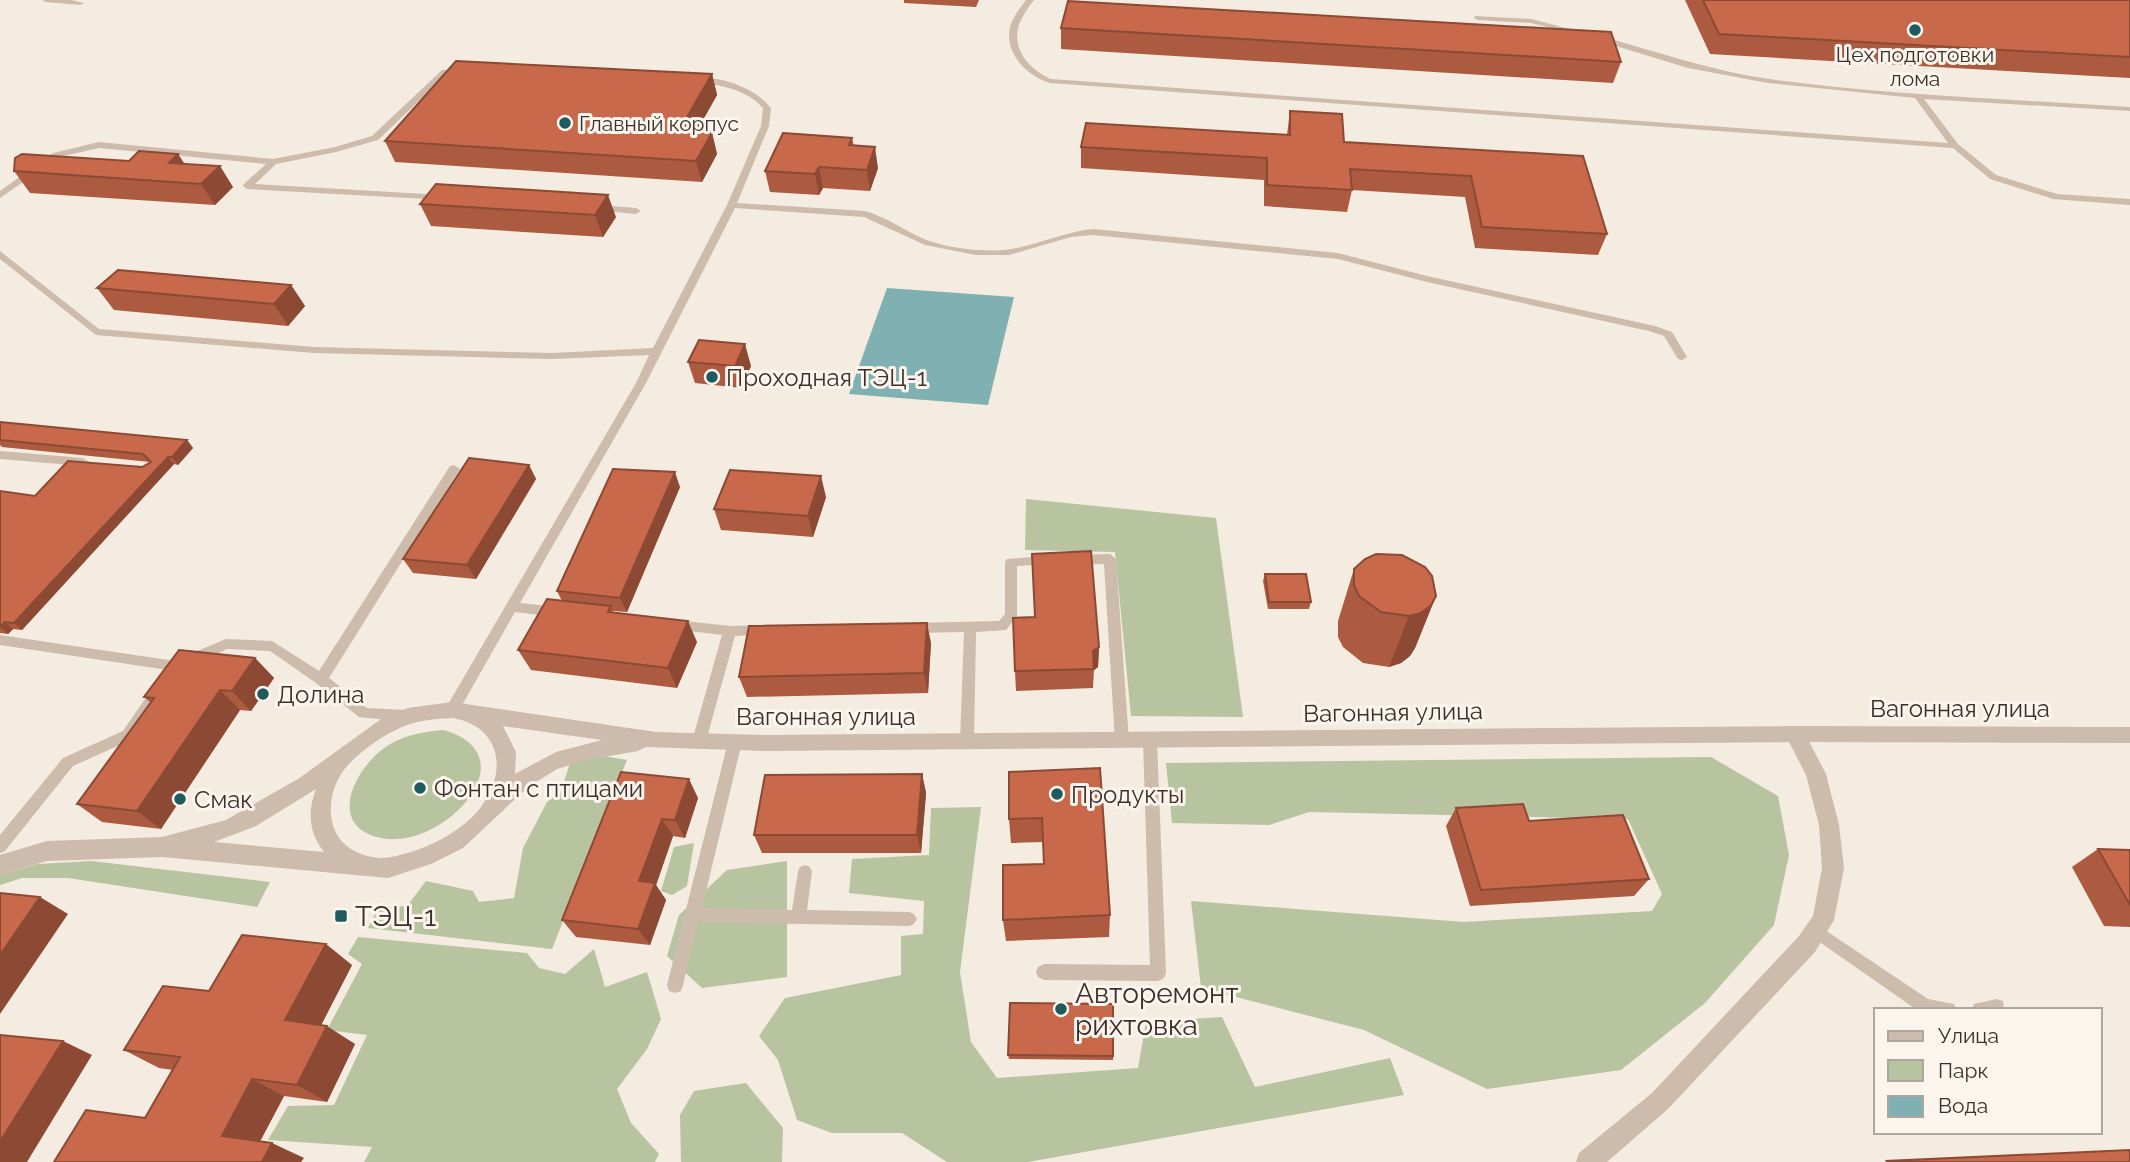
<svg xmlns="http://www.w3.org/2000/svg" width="2130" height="1162" font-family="Raleway,sans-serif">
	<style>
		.green { fill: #b8c4a0 }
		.water { fill: #7fb0b2 }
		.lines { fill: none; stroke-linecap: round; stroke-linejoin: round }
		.service { fill: #cdbbac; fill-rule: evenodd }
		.minor { fill: #cdbbac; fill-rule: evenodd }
		.tertiary { fill: #cdbbac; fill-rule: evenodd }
		.wall { fill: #ac5a40 }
		.shaded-wall { fill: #8c4a34 }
		.building { fill: #c8694b; stroke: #8c4a34; stroke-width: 2 }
		.poi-dot { fill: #1f5a5e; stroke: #fbf5ee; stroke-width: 2.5 }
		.labels { text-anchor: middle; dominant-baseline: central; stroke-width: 6; stroke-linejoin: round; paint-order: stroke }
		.far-poi-label { font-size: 21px; fill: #3b302b; stroke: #fbf5ee }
		.poi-label { font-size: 24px; fill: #3b302b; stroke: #fbf5ee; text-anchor: start }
		.street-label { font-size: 24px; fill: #3b302b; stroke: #fbf5ee }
		.near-poi-label { font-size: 28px; fill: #3b302b; stroke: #fbf5ee; text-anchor: start }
	</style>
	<rect width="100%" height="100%" fill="#f4ebe1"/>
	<path class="green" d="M1026,499L1216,518L1243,717L1131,716L1115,552L1025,550Z
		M443,730C534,755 440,855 377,837C323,822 360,760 392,743C408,734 425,732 443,730Z
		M597,755L627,760L552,949L368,928L378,908L407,906L426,881L473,891L479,902L514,898L523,848L547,802L561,791L570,763Z
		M1711,757L1778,796L1789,855L1774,925L1705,1003L1621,1070L1487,1089L1364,1030L1201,988L1191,901L1464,922L1652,911L1662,894L1628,819L1309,812L1269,825L1172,823L1166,763Z
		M981,807L960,972L971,1042L997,1078L1138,1068L1146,1022L1222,1017L1255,1087L1390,1058L1404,1095L1028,1162H947L902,1133H832L797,1120L778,1060L759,1036L785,998L901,975V936L923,934L924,901L849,893L852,859L929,855L931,808Z
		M694,843L687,886L672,895L661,891L674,847Z
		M91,861L270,882L257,907L68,878H22L0,885V875L38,864Z
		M787,861V977L702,988L667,956L679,915L727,870Z
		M358,937L527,953L539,968L565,974L594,949L605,987L647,972L661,1019L647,1049L617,1089L631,1123L659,1154L655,1162H364L372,1147L268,1140L288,1106L334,1105L367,1035L327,1030L362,964L348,954Z
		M746,1083L783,1128L782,1162H681L680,1115L694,1091Z"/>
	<path class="water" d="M887,288L1014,297L988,405L849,394Z"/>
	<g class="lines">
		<path class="service" d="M42,0H71L84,3L80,5L46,2Z
			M1026,0H1034C1028,8 1022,16 1019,25C1011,49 1030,70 1051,79L1948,143L1915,98L1768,83L1688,68L1596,40V36H1599C1656,51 1711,71 1769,79C1889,95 2010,99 2130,107V111L1924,99L1958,144L1996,175L2057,194L2130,199V205L2053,199L1990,179L1953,148L1050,83C1026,76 1002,51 1011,24C1014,15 1021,7 1026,0Z
			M1475,16L1531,19L1585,33L1581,35L1531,23L1478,20L1474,18Z
			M442,70H461L465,72L461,74H447L378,140L336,152L276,164L255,184L442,195L445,196V200L247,189L243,186L244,184L266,164L99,148L59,157L0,198V191L53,153L99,142L273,159L335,147L372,136Z
			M696,78C722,76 755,88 771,108L769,126L737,203L865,211C886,217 904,230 924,239C948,248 978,252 1004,250C1034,247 1062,232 1093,229L1338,253L1427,276L1655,326L1672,332L1687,357L1682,360L1678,359L1664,336L1649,331L1427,282L1338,259L1093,235L1071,237L1009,255H976L925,245L864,217L735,208L646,383L520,603L557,607L561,608L563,612L561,616L557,617L515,612L457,714L452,716L447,714L445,710L447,706L636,383L649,355L552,359L314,353L96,335L0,259V251L99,329L314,347L552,353L653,348L727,205L761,126L763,108C746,89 720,85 696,82Z
			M596,205L636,208L641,211L636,214L593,210V206Z
			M0,451L83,458L89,462L83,466L0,459Z
			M454,465L460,469L458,472L329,678L367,708L406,710L411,712L413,716L411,720L406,722L359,717L316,683L270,651L227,649L195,664L190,665L185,664L184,660L185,656L226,639L272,641L319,671L450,466Z
			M1110,554L1116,559L1129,741L1127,745L1122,747L1117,745L1115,741L1104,564L1075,565L1069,560L1075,555Z
			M1046,556L1050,558L1052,561L1050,564L1017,566V616L1006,630L976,632L974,742L972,746L967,748L962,746L960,742L964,632L913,633L909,632L907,628L909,624L913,623L999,621L1005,614V562L1007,559Z
			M676,620L730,626L762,625L766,626L768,630L766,634L735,636L706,741L704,745L699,747L694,745L692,741L722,635L672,629L670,625L672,621Z
			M0,635L175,661L180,662L181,666L180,670L175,671L0,645Z
			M158,685L163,687L165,691L133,739L73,766L5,851L0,853V835L63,758L123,731L153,687Z
			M1150,734L1155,736L1157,740L1166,973L1164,978L1158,981L1044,980L1038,977L1036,972L1038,967L1044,964L1150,965L1143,740L1145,736Z
			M735,736L740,738L742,742L702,908L792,910L798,872L800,867L805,865L810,867L812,872L807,910L909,912L914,914L917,919L914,924L909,926L698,922L683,985L681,991L675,993L669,991L667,985L728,742L730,738Z
			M1816,924L1928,999L1954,1004L1956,1010H1917L1811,936L1808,931L1811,926Z
			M1997,999L2003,1001L2004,1010H1972L1974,1004Z"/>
		<path class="minor" d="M1795,726L1802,728L1826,774L1839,825L1844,868L1834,920L1815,952L1668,1109L1607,1162H1576L1579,1153L1652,1093L1799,936L1813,916L1822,868L1819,825L1806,775L1785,734L1788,728Z"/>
		<path class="tertiary" d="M452,702L656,732L766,735L1795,726L2130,727V743L1795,742L766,751L646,747L638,751L587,760L557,769L528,787L463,848L431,864L388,878L162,857L47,861L0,875V855L47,841L162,837L226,820L298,779L384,717L408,708ZM452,718C497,725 508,765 485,801C467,831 424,851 391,857C377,860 363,856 351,849C322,831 327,787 348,765C362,750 382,736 400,728C417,720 434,719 452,718ZM503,726L602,740L556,752L515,774L516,752ZM316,789C307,812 309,833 324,852L214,842L256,826Z"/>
	</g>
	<path class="wall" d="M904,0H979L976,7L904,3Z
		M1685,0H2130V78L1710,54Z
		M1061,28L1621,62L1613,83L1061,49Z
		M712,74L717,95L696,132L712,133L717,154L702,182L395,162L385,141Z
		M1290,111L1344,142L1583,156L1607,234L1598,255L1475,248L1465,197L1352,190L1347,212L1264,206V180L1081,168V147L1287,135Z
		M852,138L854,146L878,168L870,191L823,188L819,195L770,192L765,171Z
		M178,154L184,164L233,187L215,205L30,193L14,171L129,161Z
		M420,204L616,217L603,237L431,226Z
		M291,285L305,306L288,326L114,310L97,288Z
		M688,362L751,366L741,388L695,383Z
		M0,422L187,440L193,448L178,465L174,464L22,630L13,629L8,634L0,633V491L35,496L142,467L150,462L2,447L0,445Z
		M529,465L536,479L476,579L413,573L403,559Z
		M680,487L627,612L613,611L614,613L697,642L677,688L531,670L518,650L562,601L557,591Z
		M826,497L813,537L721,530L714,509Z
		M1354,569L1436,596L1415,648L1410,656L1401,663L1389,667L1363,663L1343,647L1338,637V621Z
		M1265,574L1311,602L1309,609H1268L1263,581Z
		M931,643L928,693L747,697L739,677Z
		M1099,647L1098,667L1094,670L1093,688L1016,691L1015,671Z
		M255,658L274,678L251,711L240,710L161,829L102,822L77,804L151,703L144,697Z
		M621,772L698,798L685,838L673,836L656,885L666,900L650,945L576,937L562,920Z
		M1009,772L1110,915L1109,937L1006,941L1003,920L1044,864L1043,842L1011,843L1009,819Z
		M922,774L926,793L921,853H762L754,835Z
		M1456,808L1529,821L1649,879L1634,896L1470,906L1446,826Z
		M2098,849L2130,850V927L2104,926L2072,867Z
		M352,965L321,1025L355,1044L327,1102L284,1096L260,1141L304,1158L145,1118L173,1070L159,1068L124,1050L209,991Z
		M1008,1055L1113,1056V1060L1009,1059Z"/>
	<path class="shaded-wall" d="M712,74L717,95L685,152L679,131Z
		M712,133L717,154L702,182L696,161Z
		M875,147L878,168L870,191L867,170Z
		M178,154L192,175L183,184L169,163Z
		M220,166L233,187L215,205L201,184Z
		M819,167L823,188L819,195L815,174Z
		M608,195L616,217L603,237L595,215Z
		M291,285L305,306L288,326L274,304Z
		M745,344L751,366L741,388L735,366Z
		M187,440L193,448L178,465L172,457Z
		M168,457L174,464L22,630L14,623Z
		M529,465L536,479L476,579L467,565Z
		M675,472L680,487L627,612L620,598Z
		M821,476L826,497L813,537L808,516Z
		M1436,596L1415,648L1410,656L1401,663L1389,667L1409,616Z
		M688,621L697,642L677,688L668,668Z
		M5,622L13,629L8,634L0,627Z
		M927,623L931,643L928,693L924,673Z
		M1099,647L1098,667L1094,670L1093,651Z
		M255,658L274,678L251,711L232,691Z
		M220,690L240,710L161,829L137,811Z
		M922,774L926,793L921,853L917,835Z
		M689,779L698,798L685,838L675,820Z
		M662,819L673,836L656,885L666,900L650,945L638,929L639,881Z
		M40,897L68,914L0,1014V955Z
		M326,944L352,965L314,1039L285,1020Z
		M327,1026L355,1044L327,1102L297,1085Z
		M63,1041L92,1055L27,1162H0V1142Z
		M252,1079L284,1096L255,1151L222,1136Z
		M272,1143L304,1158L301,1162H262Z"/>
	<path class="building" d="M1703,0H2130V57L1719,34Z
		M1068,1L1611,32L1621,62L1061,28Z
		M456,61L712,74L679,131L712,133L696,161L385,141Z
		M1290,111L1342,114L1344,142L1583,156L1607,234L1482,227L1471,176L1350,169L1352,190L1267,185V158L1081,147L1086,123L1290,135Z
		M783,133L852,138L849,145L875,147L867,170L819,167L815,174L765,171Z
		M139,151L178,154L169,163L220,166L201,184L14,171L15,158L22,154L129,161Z
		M436,184L608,195L595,215L420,204Z
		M118,270L291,285L274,304L97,288Z
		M699,340L745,344L735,366L688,362Z
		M0,422L187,440L172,457H168L14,623L5,622L0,627V491L35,496L68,461L142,467L151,462L143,454L0,440Z
		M469,458L529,465L467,565L403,559Z
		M613,469L675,472L620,598L557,591Z
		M730,470L821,476L808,516L714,509Z
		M1091,551L1099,647L1093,651L1094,669L1015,671L1013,618L1035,617L1032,554Z
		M1376,554L1402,555L1425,567L1432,576L1436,596L1431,605L1421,613L1409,616L1381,612L1359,596L1354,585V569L1365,559Z
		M1265,574H1306L1311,602H1269Z
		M547,599L611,606L608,612L688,621L668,668L518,650Z
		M927,623L924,673L739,677L749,626Z
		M179,650L255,658L232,691L220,690L137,811L77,804L154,698L144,697Z
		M1100,768L1110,915L1003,920V865L1044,864L1042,818L1009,819V772Z
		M621,772L689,779L675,820L662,819L639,881L655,883L638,929L562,920Z
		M922,774L917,835H754L765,775Z
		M1523,804L1529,821L1623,815L1649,879L1481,890L1456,808Z
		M2098,849L2130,850V905Z
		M0,893L40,897L0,955Z
		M242,935L326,944L285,1020L327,1026L297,1085L252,1079L222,1136L272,1143L262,1162H54L86,1110L145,1118L180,1057L124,1050L163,986L209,991Z
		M1010,1003L1113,1004V1056L1008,1055Z
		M0,1035L63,1041L0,1142Z
		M2129,1150L2130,1153V1162H1888L1887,1161Z"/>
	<g class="poi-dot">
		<circle cx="1915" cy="30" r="7"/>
		<circle cx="565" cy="123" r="7"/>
		<circle cx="712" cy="377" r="7"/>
		<circle cx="263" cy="694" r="7"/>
		<circle cx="420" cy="788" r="7"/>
		<circle cx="1057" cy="794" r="7"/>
		<circle cx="180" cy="799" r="7"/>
		<rect x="334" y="909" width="14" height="14" rx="3.5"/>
		<circle cx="1061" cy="1009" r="7"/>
	</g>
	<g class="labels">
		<g class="far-poi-label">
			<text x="1915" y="54">Цех подготовки<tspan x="1915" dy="24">лома</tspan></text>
			<text x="579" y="123" text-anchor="start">Главный корпус</text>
		</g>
		<g class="poi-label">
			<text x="726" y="377">Проходная ТЭЦ-1</text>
			<text x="277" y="694">Долина</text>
			<text x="434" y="788">Фонтан с птицами</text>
			<text x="1071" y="794">Продукты</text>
			<text x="194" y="799">Смак</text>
		</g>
		<g class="street-label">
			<text x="1960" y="708">Вагонная улица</text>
			<text transform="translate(1393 712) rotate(-1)">Вагонная улица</text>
			<text x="826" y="716">Вагонная улица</text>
		</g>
		<g class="near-poi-label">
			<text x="355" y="916">ТЭЦ-1</text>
			<text x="1075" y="993">Авторемонт<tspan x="1075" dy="32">рихтовка</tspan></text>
		</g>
	</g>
	<rect x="1874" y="1008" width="228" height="126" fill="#fbf5ee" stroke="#aea6a0" stroke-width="2"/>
	<rect x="1888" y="1031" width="35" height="10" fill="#cdbbac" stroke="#aea6a0" stroke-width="2"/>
	<text x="1938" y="1043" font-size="21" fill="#3b302b">Улица</text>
	<rect x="1888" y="1060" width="35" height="21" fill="#b8c4a0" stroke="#aea6a0" stroke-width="2"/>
	<text x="1938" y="1078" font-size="21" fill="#3b302b">Парк</text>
	<rect x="1888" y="1096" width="35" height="21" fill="#7fb0b2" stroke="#aea6a0" stroke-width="2"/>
	<text x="1938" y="1113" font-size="21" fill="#3b302b">Вода</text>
</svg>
